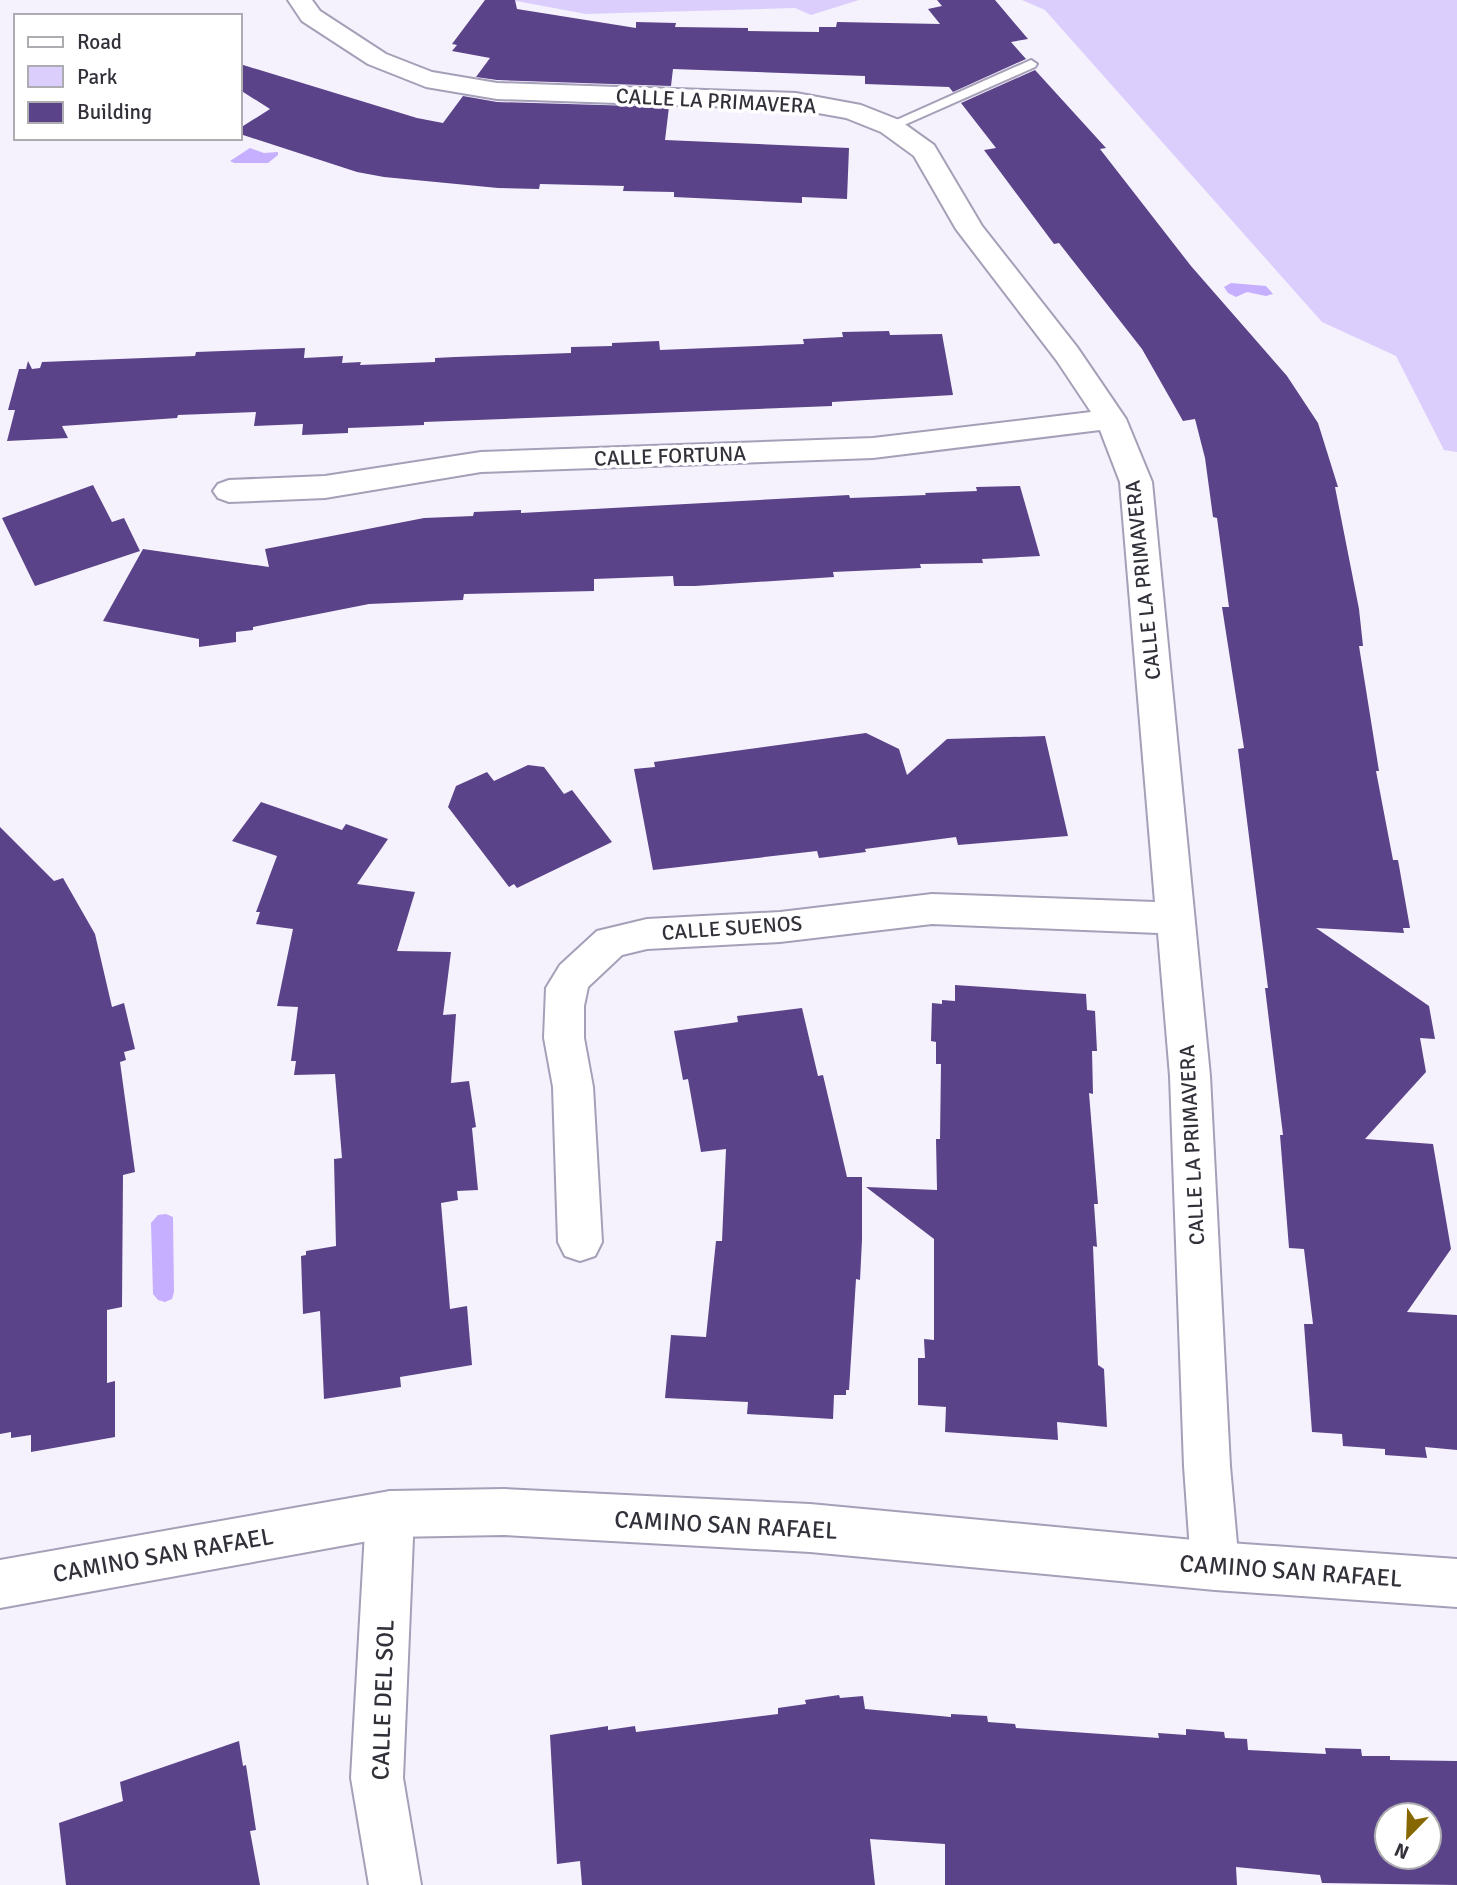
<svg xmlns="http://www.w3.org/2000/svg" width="1457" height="1885" font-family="Signika,sans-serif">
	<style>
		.green { fill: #dbcefd }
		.water { fill: #c7afff }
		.building { fill: #5b4389; fill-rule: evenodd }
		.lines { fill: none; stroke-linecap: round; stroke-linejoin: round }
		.service-casing { stroke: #a59fb7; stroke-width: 4 }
		.minor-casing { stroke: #a59fb7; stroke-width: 4 }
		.tertiary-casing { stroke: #a59fb7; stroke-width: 4 }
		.service { fill: #fff; fill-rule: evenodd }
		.minor { fill: #fff; fill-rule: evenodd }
		.tertiary { fill: #fff; fill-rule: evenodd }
		.labels { text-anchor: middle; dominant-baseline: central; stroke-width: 7; stroke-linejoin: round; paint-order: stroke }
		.street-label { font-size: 21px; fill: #33303a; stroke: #fff }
		.near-street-label { font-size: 24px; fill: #33303a; stroke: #fff }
	</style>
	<rect width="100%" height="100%" fill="#f5f2fd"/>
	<path class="green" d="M511,0H859L811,15L795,8L586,14Z
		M1022,0H1457V452L1444,450L1396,356L1322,322L1045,10Z"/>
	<path class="water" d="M250,148L264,153L278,152V155L268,163H234L230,161Z
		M1231,283L1266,286L1273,294L1266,296L1247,292L1236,297L1228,293L1224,287Z
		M166,1214L173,1217L174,1292L172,1299L165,1302L158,1300L153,1294L151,1223L158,1215Z"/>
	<path class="building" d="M485,0H515L517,9L636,28V22L676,23L675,27L748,28V31L819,32V27H836L837,22L940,24L928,9L942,6L937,0H995L1028,39L1011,42L1026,59L953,92L949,87L865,84V76L673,69L671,86L497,80L476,77L490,58L452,51L457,45L452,44Z
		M240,64L417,118L443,123L463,96L497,102L669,107L665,140L849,148L847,199L802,197V203L674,197V192L623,191L624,186L540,184L539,189L498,188L384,177L357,172L240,134V128L270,109L240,90Z
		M1035,70L1106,148L1100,149L1191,266L1287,376L1318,423L1338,487H1335L1359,609L1363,646H1359L1379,771H1376L1393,860H1398L1410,928H1403L1404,933L1316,928L1429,1006L1435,1039L1420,1038L1426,1072L1365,1139L1433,1144L1451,1249L1407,1312L1457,1315V1450L1425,1447L1427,1458L1385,1455V1449L1343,1446L1342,1434L1312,1432L1304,1324H1313L1304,1249L1289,1248L1280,1135H1283L1265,988H1268L1238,749L1244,748L1222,607H1229L1217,518L1213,517L1205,458L1195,419L1183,421L1142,349L1059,243L1054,244L984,150L996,148L961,103Z
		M889,331L890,335L942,334L953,395L832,402V406L424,422V425L348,428V433L302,435L303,424L254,426L256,412L178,415L177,418L62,426L68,438L7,441L15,410H8L19,369H26L28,361L32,369L40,368L42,362L195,356L196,352L305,348L304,358L343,356L342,363L361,362L360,365L435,362V358L455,357L571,353V347L612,346V343L659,341L660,350L804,344L803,339L843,337L842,332Z
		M93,485L112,522L124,518L140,551L35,586L2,518Z
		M1020,486L1040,556L982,559L983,563L920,564L921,568L833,572L834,577L695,586H674L673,576L594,579V591L464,594L463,600L369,604L253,627V630L236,632V642L199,647V639L103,621L143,549L269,567L265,549L424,518L473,516L474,512L521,510V513L849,495L850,498L926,495L925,493L977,491L976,487Z
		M866,733L899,749L907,775L947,739L1045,736L1068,836L958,845L956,837L865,849L866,852L819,858L817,851L653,870L634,769L655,767L654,762Z
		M528,765L544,767L564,794L572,790L612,842L517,888L514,884L509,887L448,807L456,786L487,772L494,781Z
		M261,802L342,830L346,824L388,839L357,884L415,892L397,951L451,952L443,1015L456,1014L451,1083L469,1081L476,1127L472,1128L478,1190L457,1191L458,1200L441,1203L450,1309L467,1306L472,1365L400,1377L401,1387L324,1399L320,1311L303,1314L301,1256L306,1255V1251L336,1246L334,1159L342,1158L335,1074L294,1075L296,1061H291L298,1007L277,1006L293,929L256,924L260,912H256L277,856L232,841Z
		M0,827L54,881L63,878L95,934L112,1007L124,1003L135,1049L124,1052L126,1060L120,1062L135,1172L123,1175L122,1307L107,1310V1383L115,1381V1437L31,1452V1435L11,1438V1432L0,1434Z
		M955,985L1086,994L1087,1010L1095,1011L1097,1051H1092L1093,1094L1089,1093L1098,1204H1094L1097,1247L1093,1246L1098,1365L1104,1369L1107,1427L1057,1422L1058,1440L945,1432L946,1407L918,1405V1358H925L924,1339L934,1340V1239L866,1187L937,1190L936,1139H940L941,1064H936V1042L931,1041L932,1003L942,1004V1000L955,1001Z
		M802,1008L818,1076L823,1075L847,1177H862V1240L860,1280L856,1279L849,1390H846V1395H834L833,1419L747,1414L748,1402L665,1398L671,1335L706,1337L716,1241H722L726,1149L701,1152L688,1079L683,1080L674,1031L738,1022L737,1016Z
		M839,1695L840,1698L863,1696L865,1709L951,1717V1714L987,1716L988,1722L1015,1724L1016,1728L1159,1738L1158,1733L1186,1735V1729L1224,1732L1225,1738L1247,1739L1248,1750L1326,1754L1325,1748L1361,1749L1362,1756H1390V1760L1457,1761V1885L1322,1883L1320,1875L1236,1867L1237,1885H945V1844L870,1839L875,1885H582L580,1861L557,1864L550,1735L608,1726V1730L635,1726L636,1732L778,1714V1708L806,1704L805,1700ZM1387,1815H1429V1857H1387Z
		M239,1741L243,1766L246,1765L256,1830L250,1831L260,1885H66L59,1823L123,1801L120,1782Z"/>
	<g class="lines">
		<defs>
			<path id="service" d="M1031,60L1037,64L1035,67L895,129H885L883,126Z"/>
			<path id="minor" d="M288,0H312L320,11L386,54L432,72L497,83L796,93L861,105L899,120L934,145L982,226L1077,347L1126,419L1152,482L1210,1076L1230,1466L1239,1566L1232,1583L1215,1590L1198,1583L1191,1566L1184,1466L1170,1076L1158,933L932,924L780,942L647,949L622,955L588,987L584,1006V1038L593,1087L602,1242L595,1256L580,1261L565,1256L558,1242L553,1087L544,1038L546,988L560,965L597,931L647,919L780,912L932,894L1155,902L1120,482L1100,430L873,458L481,472L325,498L229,502L218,498L213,491L218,484L229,480L325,476L481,452L873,438L1091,412L1057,361L956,229L914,156L881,132L846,118L796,109L497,99L426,87L368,64L302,21Z
				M390,1491L407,1497L414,1514L403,1778L421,1885H369L351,1778L366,1514L373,1497Z"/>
			<path id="tertiary" d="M504,1489L810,1504L1215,1542L1457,1559V1607L1215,1590L810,1552L504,1535L390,1537L0,1608V1560L390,1491Z"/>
		</defs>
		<use href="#service" class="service-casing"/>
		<use href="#minor" class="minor-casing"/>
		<use href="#tertiary" class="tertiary-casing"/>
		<use href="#service" class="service"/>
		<use href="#minor" class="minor"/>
		<use href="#tertiary" class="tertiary"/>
	</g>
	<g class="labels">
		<g class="street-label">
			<text transform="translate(716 101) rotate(3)">CALLE LA PRIMAVERA</text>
			<text transform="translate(670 456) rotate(-2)">CALLE FORTUNA</text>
			<text transform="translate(1143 580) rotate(-96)">CALLE LA PRIMAVERA</text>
			<text transform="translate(732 928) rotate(-4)">CALLE SUENOS</text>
			<text transform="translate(1192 1145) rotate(-93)">CALLE LA PRIMAVERA</text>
		</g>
		<g class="near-street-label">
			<text transform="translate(726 1525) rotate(3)">CAMINO SAN RAFAEL</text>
			<text transform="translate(163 1555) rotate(-10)">CAMINO SAN RAFAEL</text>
			<text transform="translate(1291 1571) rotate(4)">CAMINO SAN RAFAEL</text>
			<text transform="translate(383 1700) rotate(-88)">CALLE DEL SOL</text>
		</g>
	</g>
	<rect x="14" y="14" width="228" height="126" fill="#ffffff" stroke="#adacb0" stroke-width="2"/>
	<rect x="28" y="37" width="35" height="10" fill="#ffffff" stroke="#adacb0" stroke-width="2"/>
	<text x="77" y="49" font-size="21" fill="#33303a">Road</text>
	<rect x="28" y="66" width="35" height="21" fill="#dbcefd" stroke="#adacb0" stroke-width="2"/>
	<text x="77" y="84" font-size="21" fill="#33303a">Park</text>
	<rect x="28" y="102" width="35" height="21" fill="#5b4389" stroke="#adacb0" stroke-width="2"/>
	<text x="77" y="119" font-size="21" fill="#33303a">Building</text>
	<g transform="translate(1408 1836) rotate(203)"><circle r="33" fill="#ffffff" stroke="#adacb0" stroke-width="2"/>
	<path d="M0-5L12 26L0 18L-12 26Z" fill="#866702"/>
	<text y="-10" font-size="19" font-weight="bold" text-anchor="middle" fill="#33303a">N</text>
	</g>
</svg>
